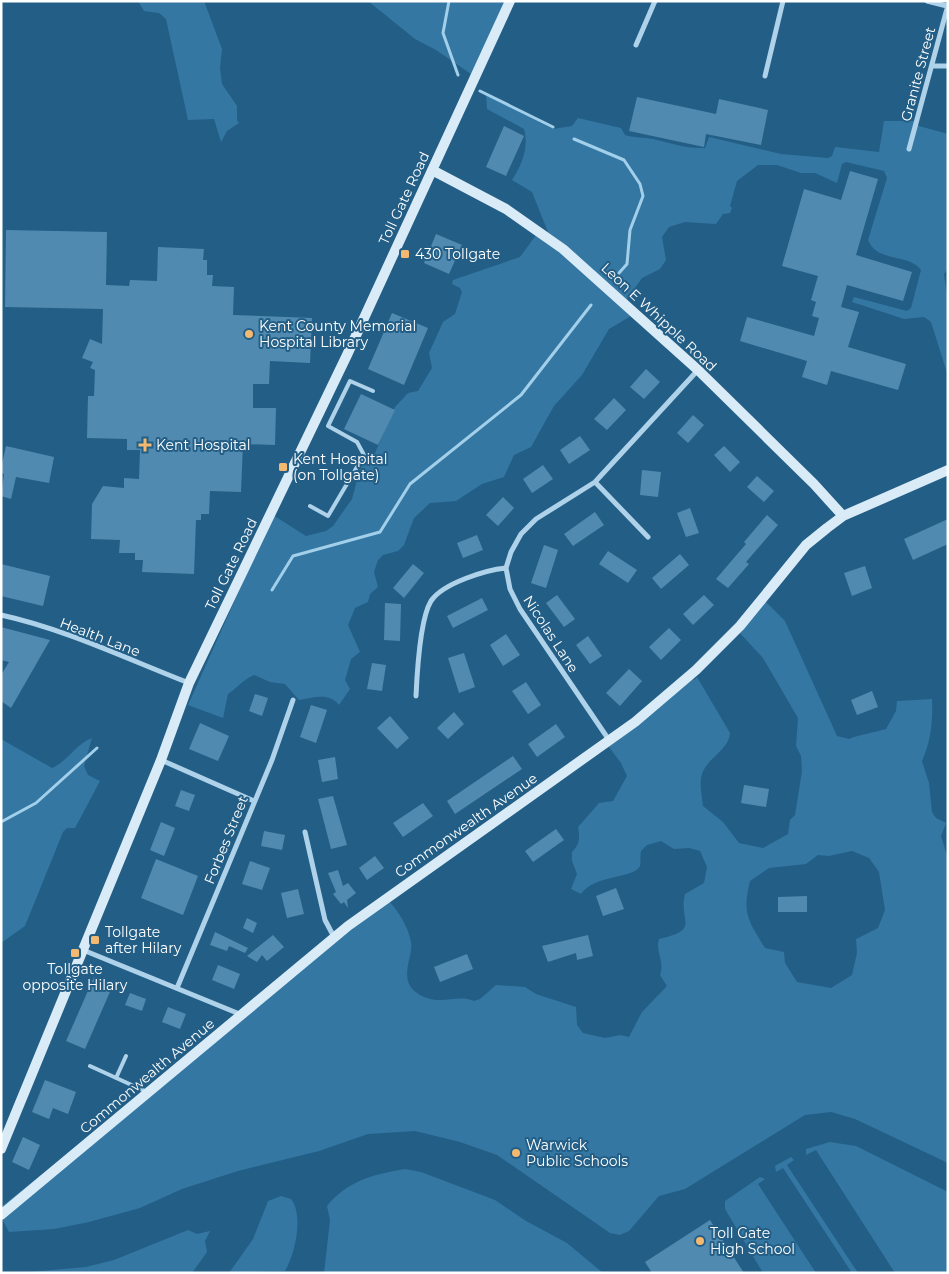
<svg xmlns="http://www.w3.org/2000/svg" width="949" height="1274" font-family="Montserrat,sans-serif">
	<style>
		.green { fill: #3477a2; fill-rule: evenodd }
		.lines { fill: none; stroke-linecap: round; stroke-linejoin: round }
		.stream { stroke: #a2cfea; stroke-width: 3 }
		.building { fill: #508ab0 }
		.lane { stroke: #aed2e9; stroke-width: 4 }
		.street { stroke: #aed2e9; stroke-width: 5 }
		.secondary { stroke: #d8ebf7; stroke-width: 10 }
		.poi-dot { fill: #f4b971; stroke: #235e86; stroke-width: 2 }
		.labels { text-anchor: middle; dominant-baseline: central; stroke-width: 4; stroke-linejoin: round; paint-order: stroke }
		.street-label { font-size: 14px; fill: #fff; stroke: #235e86 }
		.poi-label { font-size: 14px; fill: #fff; stroke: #235e86; text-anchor: start }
	</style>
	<rect width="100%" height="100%" fill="#235e86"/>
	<path class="green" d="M138,1H204L222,49L220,68L222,84L237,106V120L239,123L227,131L221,142L214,119L188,120L166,19L159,13L144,11Z
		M368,1H509L471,74L436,50L415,39Z
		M486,95L553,129L572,126L578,118L621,128L625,135C634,138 644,137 653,139C671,143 687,149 705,148L709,137L781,154L828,158L832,156L835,147L879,152L884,121H915L919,126L948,134V269L944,274L948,301V376L931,322L924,317L904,319L852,302L854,297L907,311L911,308L921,270C909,253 877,263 868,240L887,178L884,171L846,162L842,164L837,183L815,173H801L777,165H758L737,181L730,206L732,208L730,213L723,214L716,224L685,222L669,227L662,237L666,260L660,269L642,278L627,299L638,312L609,329L582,375L554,406L531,447L514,455L504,477L482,484L456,501L430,503L414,518L404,545L398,551L383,555L378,560L374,572L378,587L370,594L368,602L355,608L348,625L360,652L351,659L345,680L350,689L339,705C329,692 313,698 299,700L285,684L270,682L254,675C243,680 238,687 228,694L223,718L188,705L273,515L306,536L326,531L333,526L352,499L361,465L375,453L395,407L408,393L418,391L432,368L429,353L443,322L455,314L462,292L460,288L452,284L453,280L520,257L539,231L550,237L532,192L512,180C522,165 529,147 524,129L487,109Z
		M762,598L785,621L837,736L849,739C861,734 873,733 886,729L896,711L897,701L932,699C933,721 931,741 922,761L929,783L932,812L936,818L946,823L941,836L948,859V1163L855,1119L831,1112L805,1115L685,1189L659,1196L629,1231L620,1235L610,1233L497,1155L460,1142L415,1131L368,1134L319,1151L238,1171L182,1189L140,1208L89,1222L54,1229L9,1232L1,1217V1207L386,898C398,910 408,926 411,942C414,956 397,979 417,993C439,1008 456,993 474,1001L480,999L496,985L525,987L536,994L576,1007L577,1025L583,1033L605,1038L620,1035L629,1037L642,1012L667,986L660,975C665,961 655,951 659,939C702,929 678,922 685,894L704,883L707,867L700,851L689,848L674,849L661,841L647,845L641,851C640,855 641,862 640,866C634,879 595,874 581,894L571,889L577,874L572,861V852C580,844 580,838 578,827L599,803L613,801L627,776L621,763L606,743L691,677L694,680L697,677L730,733C729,750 707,758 702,774C699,783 702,797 703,806L723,822L739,843L763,848L788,834L790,820L795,815L802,771L801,756L796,746L798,718L763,658L736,629ZM852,851L869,858L879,872L885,910L878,928L856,939L857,953L852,975L831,988L797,982L785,963L784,952L765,948C748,920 742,914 750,881L769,868L806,864L818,855L829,856Z
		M92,738L84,766L88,775L100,781L75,828H67L63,832L25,926L1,943V739L52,768C68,761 76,744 92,738Z
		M830,1142L856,1146L948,1192V1273H895L816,1150L806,1155V1149Z
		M791,1157L794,1160L787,1165L858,1273H852L783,1168L776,1172L775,1166Z
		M405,1169L421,1172L495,1200L526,1221L567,1243L603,1273H324L330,1220L327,1206C347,1181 374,1174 405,1169Z
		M760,1177L765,1179L758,1184L816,1273H763L725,1209V1201Z
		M281,1196L291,1199C304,1215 295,1255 285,1271L229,1273L253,1239L268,1201Z
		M188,1230L197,1234L210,1231L205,1241L207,1252L192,1273H18L86,1267L114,1260Z"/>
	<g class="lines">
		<path class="stream" d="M449,1L443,33L458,75
			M480,91L553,127
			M574,139L624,160L640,184L643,196L630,230L627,264L619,273
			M272,590L293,556L380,532L410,484L521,395L591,305
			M1,822L36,803L97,748"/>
	</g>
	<path class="building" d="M637,97L716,114L719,99L768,110L761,145L706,134L704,147L629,131Z
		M504,126L524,136L506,176L486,167Z
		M850,171L878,179L856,255L912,272L903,301L847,285L841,307L859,312L848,347L906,364L898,390L831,371L827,385L802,377L807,361L740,341L747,317L814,336L819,318L812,316L816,302L811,300L818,276L782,266L804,189L841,200Z
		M6,230L107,232L106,285L129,286L130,280L157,281L158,247L204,249L203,260H207V275H213L212,286L234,287L233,315L312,318L310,363L270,361L269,384H253V408H276L275,445L243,444L241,492L210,491L209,514H201V520H196L194,574L142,572L143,560H135V553H119L120,540L91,539L92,504L103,486L124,488V478L139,479L140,450H127V439L87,438L88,396H94L95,370L90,368L93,362L82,358L90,339L102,344L103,309L5,307Z
		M436,234L462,245L449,274L424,263Z
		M392,313L428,328L404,385L368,369Z
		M646,369L660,382L644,399L630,387Z
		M361,394L395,410L378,445L344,429Z
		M614,398L626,410L607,430L594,419Z
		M693,415L704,425L688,443L677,433Z
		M580,436L590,450L569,464L560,450Z
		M6,446L54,457L49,483L16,477L11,499L1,496L4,474L1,473V469Z
		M724,446L740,462L730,472L714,455Z
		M543,465L553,479L532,493L523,479Z
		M642,470L661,472L658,497L640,495Z
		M757,476L774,491L764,502L747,487Z
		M503,497L514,508L498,526L486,515Z
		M690,508L699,533L686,537L677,513Z
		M595,512L604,525L573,546L564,534Z
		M767,515L778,525L746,562L749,564L728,588L716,579L746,544L744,542Z
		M948,519V544L913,560L904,539Z
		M477,535L483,550L463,558L457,543Z
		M544,545L558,550L546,588L531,583Z
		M608,551L637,570L628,583L599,564Z
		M680,554L689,565L661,589L652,578Z
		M1,564L50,576L43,606L1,596Z
		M413,564L424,573L404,598L393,588Z
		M865,566L872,588L852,596L844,573Z
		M557,595L575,619L564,627L546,603Z
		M704,595L714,605L693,625L683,614Z
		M482,598L488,610L453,628L447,616Z
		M385,603L401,604L400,641L384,640Z
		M1,627L50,640L11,708L1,701V675L9,662L1,660Z
		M669,628L681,640L661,660L649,647Z
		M506,634L520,655L503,666L490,645Z
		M588,636L602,656L590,664L576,645Z
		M464,653L475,687L459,693L448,658Z
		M372,663L386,665L382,691L367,689Z
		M629,669L642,681L620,706L606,693Z
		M526,682L541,705L528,714L512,691Z
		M872,691L878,707L857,715L851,700Z
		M255,694L268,698L262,716L249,711Z
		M311,705L327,710L316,743L300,737Z
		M454,712L464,724L448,739L437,728Z
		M390,716L409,738L397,749L377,728Z
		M200,723L229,736L218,761L189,749Z
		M556,724L565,737L537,757L528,744Z
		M513,756L522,769L455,814L447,801Z
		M335,757L338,779L322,782L318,760Z
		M744,785L769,789L766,807L741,803Z
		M181,790L195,795L189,811L175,806Z
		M333,796L347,845L331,849L318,799Z
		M423,803L433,816L403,837L393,823Z
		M161,822L175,828L164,856L150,850Z
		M556,829L564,840L533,862L525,851Z
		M264,831L285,835L282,850L261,846Z
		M375,856L384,868L367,880L359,868Z
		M156,859L198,876L183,915L141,898Z
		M250,861L270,868L262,890L242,884Z
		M338,870L343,886L348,883L356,893L347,900L348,908L344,902L341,904L333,894L336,892L328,873Z
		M616,888L624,909L603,916L596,896Z
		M298,889L304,914L287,918L281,893Z
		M807,896V912H778V897Z
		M247,918L257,923L253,933L243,928Z
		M215,932L248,948L245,953L229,946L227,951L210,945Z
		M273,935L284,947L267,961L262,955L257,962L247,956Z
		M588,935L593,956L577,960L576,953L548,962L542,946Z
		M467,954L473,969L440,982L434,967Z
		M218,965L240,974L234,989L212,980Z
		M94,977L113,985L85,1049L66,1041Z
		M130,993L146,999L142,1011L125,1005Z
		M168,1007L186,1014L180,1029L162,1022Z
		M45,1080L76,1092L68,1114L53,1108L49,1119L32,1112Z
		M23,1137L40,1145L29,1170L12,1162Z
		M710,1220L744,1273H652L645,1262Z"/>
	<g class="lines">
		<path class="lane" d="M310,506L328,516L364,455L357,442L328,426L350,381L373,391
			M90,1066L147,1092
			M116,1078L126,1056"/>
		<path class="street" d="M927,1L947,6
			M636,45L655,1
			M933,66H948
			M765,76L783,1
			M909,149L948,5
			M595,482L648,537
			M1,615C65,629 127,659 189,683
			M416,696C417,674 420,619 431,601C443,583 486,570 506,568
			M609,740L520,609L510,589L506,568L511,552L521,534L536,519L595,482L698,370
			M161,760L254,801
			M305,832L325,920L334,937
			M83,950L242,1015
			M177,988L272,760L293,700"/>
		<path class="secondary" d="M432,170L506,209L563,249L698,370L814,484L843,516
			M1,1149L161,760L189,683L347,355L510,1
			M1,1215L348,926L635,722L696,670L740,626L806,545L827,528L843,516L948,470"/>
	</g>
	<g class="poi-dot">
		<rect x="400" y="249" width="10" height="10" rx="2.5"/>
		<circle cx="249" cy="334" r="5"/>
		<path d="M142.5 437.5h5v5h5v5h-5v5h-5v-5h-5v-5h5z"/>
		<rect x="278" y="462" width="10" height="10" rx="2.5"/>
		<rect x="90" y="935" width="10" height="10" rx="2.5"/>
		<rect x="70" y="948" width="10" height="10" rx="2.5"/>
		<circle cx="516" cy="1153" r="5"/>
		<circle cx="700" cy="1241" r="5"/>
	</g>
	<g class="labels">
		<g class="street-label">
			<text transform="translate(918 74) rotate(-75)">Granite Street</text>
			<text transform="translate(404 198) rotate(-65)">Toll Gate Road</text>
			<text transform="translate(659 317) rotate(43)">Leon E Whipple Road</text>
			<text transform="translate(231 564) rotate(-64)">Toll Gate Road</text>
			<text transform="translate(551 634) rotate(57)">Nicolas Lane</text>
			<text transform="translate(100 637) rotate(21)">Health Lane</text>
			<text transform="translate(466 825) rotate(-35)">Commonwealth Avenue</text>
			<text transform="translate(226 840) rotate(-68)">Forbes Street</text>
			<text transform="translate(147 1076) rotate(-40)">Commonwealth Avenue</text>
		</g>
		<g class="poi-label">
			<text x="415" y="254">430 Tollgate</text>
			<text x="259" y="326">Kent County Memorial<tspan x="259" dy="16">Hospital Library</tspan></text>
			<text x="156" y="445">Kent Hospital</text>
			<text x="293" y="459">Kent Hospital<tspan x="293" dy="16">(on Tollgate)</tspan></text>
			<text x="105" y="932">Tollgate<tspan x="105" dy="16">after Hilary</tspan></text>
			<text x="75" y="969" text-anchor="middle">Tollgate<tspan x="75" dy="16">opposite Hilary</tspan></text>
			<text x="526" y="1145">Warwick<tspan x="526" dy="16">Public Schools</tspan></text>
			<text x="710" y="1233">Toll Gate<tspan x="710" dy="16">High School</tspan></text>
		</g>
	</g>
	<rect width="949" height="1274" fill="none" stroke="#ffffff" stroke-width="5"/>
</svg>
